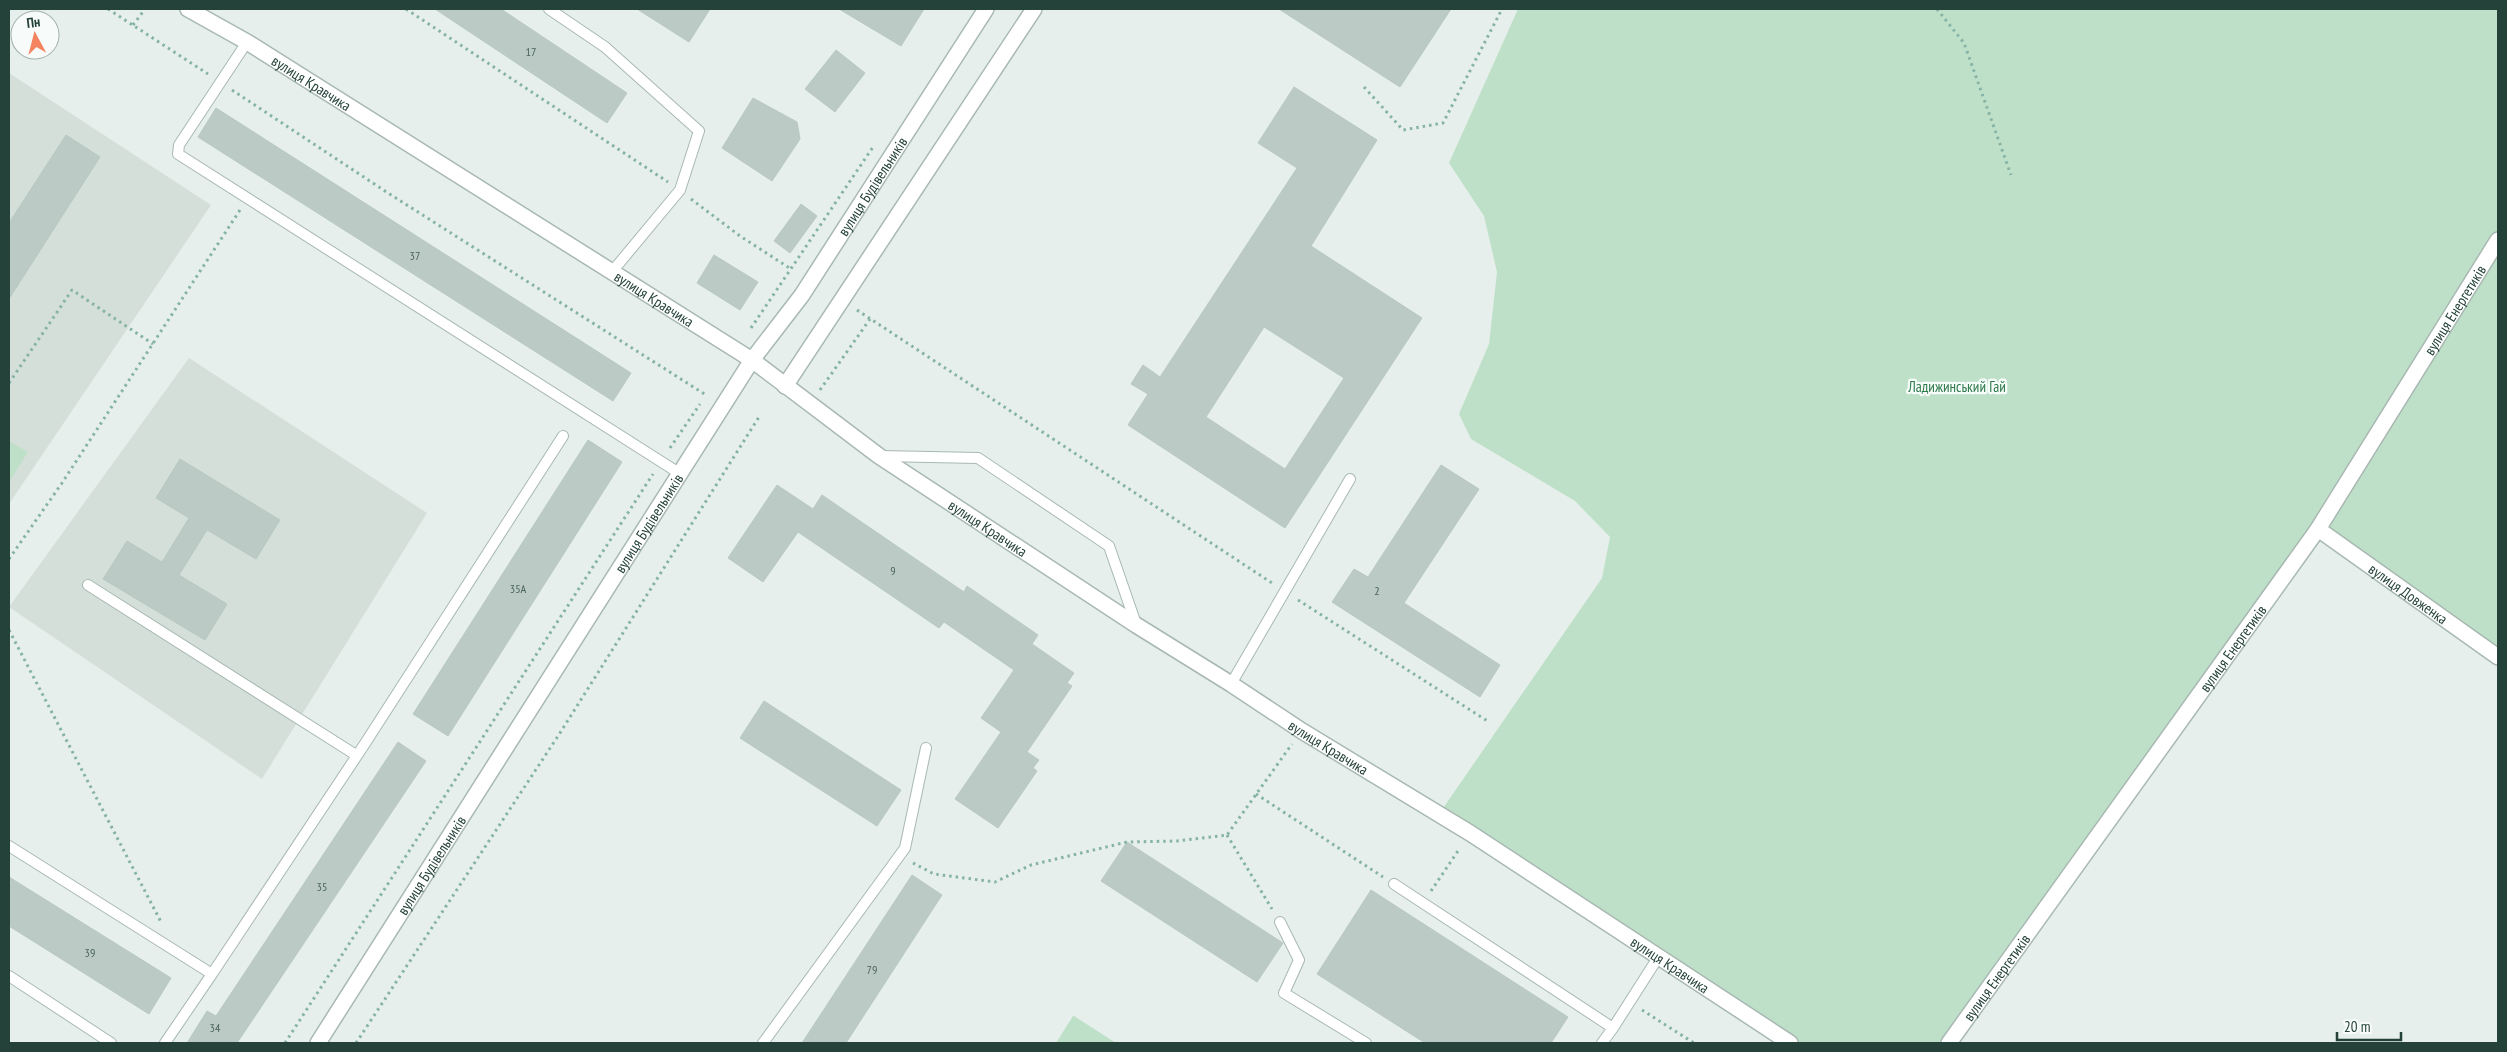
<svg xmlns="http://www.w3.org/2000/svg" width="2507" height="1052" font-family="'PT Sans Narrow',sans-serif">
	<style>
		.built { fill: #d4dfda }
		.green { fill: #bfe0c8 }
		.building { fill: #bbcac4; stroke: #b8c9c2; fill-rule: evenodd }
		.lines { fill: none; stroke-linecap: round; stroke-linejoin: round }
		.service-casing { stroke: #a8b8b2; stroke-width: 12 }
		.minor-casing { stroke: #a8b8b2; stroke-width: 18 }
		.tertiary-casing { stroke: #a8b8b2; stroke-width: 18 }
		.path { stroke: #86b3a5; stroke-width: 3; stroke-dasharray: 2.5 4; stroke-linecap: butt }
		.service { stroke: #fff; stroke-width: 10 }
		.minor { stroke: #fff; stroke-width: 15 }
		.tertiary { stroke: #fff; stroke-width: 15 }
		.labels { text-anchor: middle; dominant-baseline: central; stroke-width: 4.5; stroke-linejoin: round; paint-order: stroke }
		.number-label { font-size: 12px; fill: #4a645c }
		.street-label { font-size: 15px; fill: #24423a; stroke: #f7fbf9 }
		.park-label { font-size: 15px; fill: #2d7a4b; stroke: #f7fbf9 }
	</style>
	<rect width="100%" height="100%" fill="#e6efeb"/>
	<path class="built" d="M9,73L211,205L9,504Z
		M189,358L427,513L262,779L9,607Z"/>
	<path class="green" d="M1518,9H2498V657L2319,529L1949,1043H1790L1439,814L1602,578L1610,537L1575,501L1471,439L1459,414L1489,344L1497,272L1484,216L1449,163Z
		M9,441L28,452L9,482Z
		M1073,1016H1074L1116,1043H1056Z"/>
	<path class="building" d="M435,9H501L627,93L607,123Z
		M637,9H710L689,42Z
		M839,9H924L901,46Z
		M1279,9H1451L1400,87Z
		M836,50L865,73L835,112L805,89Z
		M1294,87L1377,140L1311,246L1422,318L1285,528L1128,425L1148,394L1131,384L1143,365L1160,377L1297,168L1258,143ZM1264,327L1344,378L1285,469L1206,417Z
		M753,98L797,122L800,139L772,181L722,148Z
		M216,108L631,373L613,401L198,137Z
		M66,135L100,157L9,299V223Z
		M801,204L817,216L790,253L774,241Z
		M714,255L758,282L740,310L697,283Z
		M588,440L622,462L448,736L413,714Z
		M180,459L280,520L256,559L207,530L179,575L227,604L205,640L103,579L127,541L162,562L189,518L156,498Z
		M1441,465L1479,489L1404,603L1500,665L1480,697L1332,602L1354,569L1368,577Z
		M777,485L813,509L822,495L964,592L967,586L1038,635L1032,644L1074,673L1067,683L1072,686L1027,752L1039,760L1033,768L1037,771L998,828L955,799L1001,732L981,718L1014,670L944,622L939,628L798,532L763,582L728,558Z
		M764,701L901,790L877,826L740,738Z
		M398,742L426,761L237,1043H187L207,1011L216,1016Z
		M1127,842L1283,943L1257,982L1101,881Z
		M912,875L942,895L846,1043H802Z
		M9,877L171,978L149,1014L9,926Z
		M1371,890L1568,1017L1551,1043H1425L1317,974Z"/>
	<g class="lines">
		<defs>
			<path id="service" d="M549,9L605,47L699,131L680,190L611,273
				M247,42L179,145L178,154L679,473
				M881,456L978,458L1109,546L1136,624
				M88,585L356,755
				M1231,684L1350,479
				M9,846L212,974L165,1043
				M1394,884L1613,1028L1659,956
				M1280,922L1299,960L1284,993L1366,1043
				M212,974L364,745L563,436
				M9,976L111,1043
				M763,1043L905,848L926,748
				M1602,1043L1613,1028"/>
			<g id="minor">
				<path id="s1" d="M2318,529L2498,657"/>
				<path id="s2" d="M318,1043L752,360L879,456L1136,625L1231,684L1302,731L1470,833L1790,1043"/>
				<path id="s3" d="M1949,1043L2318,529L2498,240"/>
			</g>
			<g id="tertiary">
				<path id="s4" d="M188,9L247,42L752,360L802,295L986,9"/>
				<path d="M785,386L1034,9"/>
			</g>
		</defs>
		<use href="#service" class="service-casing"/>
		<use href="#minor" class="minor-casing"/>
		<use href="#tertiary" class="tertiary-casing"/>
		<path class="path" d="M108,9L208,74
			M406,9L668,182
			M1937,9L1964,43L2011,175
			M133,25L145,9
			M1364,87L1403,130L1443,123L1502,9
			M232,90L388,193L706,395
			M691,199L740,236L791,269
			M857,310L1272,583
			M751,328L873,147
			M9,383L72,290L153,344
			M820,390L870,319
			M670,448L700,404
			M9,559L62,483L240,210
			M1298,600L1489,722
			M9,630L161,922
			M1256,794L1383,877
			M1227,835L1272,909
			M913,863L934,874L995,882L1031,865L1127,842L1177,841L1227,835L1292,744
			M1431,891L1460,848
			M1642,1010L1694,1043
			M285,1043L653,474
			M356,1043L560,733L759,417"/>
		<use href="#service" class="service"/>
		<use href="#minor" class="minor"/>
		<use href="#tertiary" class="tertiary"/>
	</g>
	<g class="labels">
		<g class="number-label">
			<text x="531" y="51">17</text>
			<text x="415" y="255">37</text>
			<text x="893" y="570">9</text>
			<text x="518" y="588">35А</text>
			<text x="1377" y="590">2</text>
			<text x="322" y="886">35</text>
			<text x="90" y="952">39</text>
			<text x="872" y="969">79</text>
			<text x="215" y="1027">34</text>
		</g>
		<g class="street-label">
			<text stroke="none"><textPath href="#s4" startOffset="144">вулиця Кравчика</textPath></text>
			<text stroke="none"><textPath href="#s4" startOffset="876">вулиця Будівельників</textPath></text>
			<text stroke="none"><textPath href="#s4" startOffset="549">вулиця Кравчика</textPath></text>
			<text stroke="none"><textPath href="#s3" startOffset="891">вулиця Енергетиків</textPath></text>
			<text stroke="none"><textPath href="#s2" startOffset="616">вулиця Будівельників</textPath></text>
			<text stroke="none"><textPath href="#s2" startOffset="1099">вулиця Кравчика</textPath></text>
			<text stroke="none"><textPath href="#s1" startOffset="111">вулиця Довженка</textPath></text>
			<text stroke="none"><textPath href="#s3" startOffset="486">вулиця Енергетиків</textPath></text>
			<text stroke="none"><textPath href="#s2" startOffset="1504">вулиця Кравчика</textPath></text>
			<text stroke="none"><textPath href="#s2" startOffset="211">вулиця Будівельників</textPath></text>
			<text stroke="none"><textPath href="#s2" startOffset="1909">вулиця Кравчика</textPath></text>
			<text stroke="none"><textPath href="#s3" startOffset="81">вулиця Енергетиків</textPath></text>
		</g>
		<g class="park-label">
			<text x="1957" y="386">Ладижинський Гай</text>
		</g>
	</g>
	<rect width="2507" height="1052" fill="none" stroke="#24423a" stroke-width="20"/>
	<g transform="translate(35 35) rotate(353)"><circle r="24" fill="#f7fbf9" stroke="#a3b1ad"/>
	<path d="M0-4L9 19L0 12L-9 19Z" fill="#f4845f"/>
	<text y="-8" font-size="14" font-weight="bold" text-anchor="middle" fill="#24423a">Пн</text>
	</g>
	<path d="M2337 1032v8h64v-8" fill="none" stroke="#24423a" stroke-width="2.5"/>
	<text x="2344" y="1032" font-size="15" fill="#24423a" stroke="#f7fbf9" stroke-width="4" paint-order="stroke">20 m</text>
</svg>
